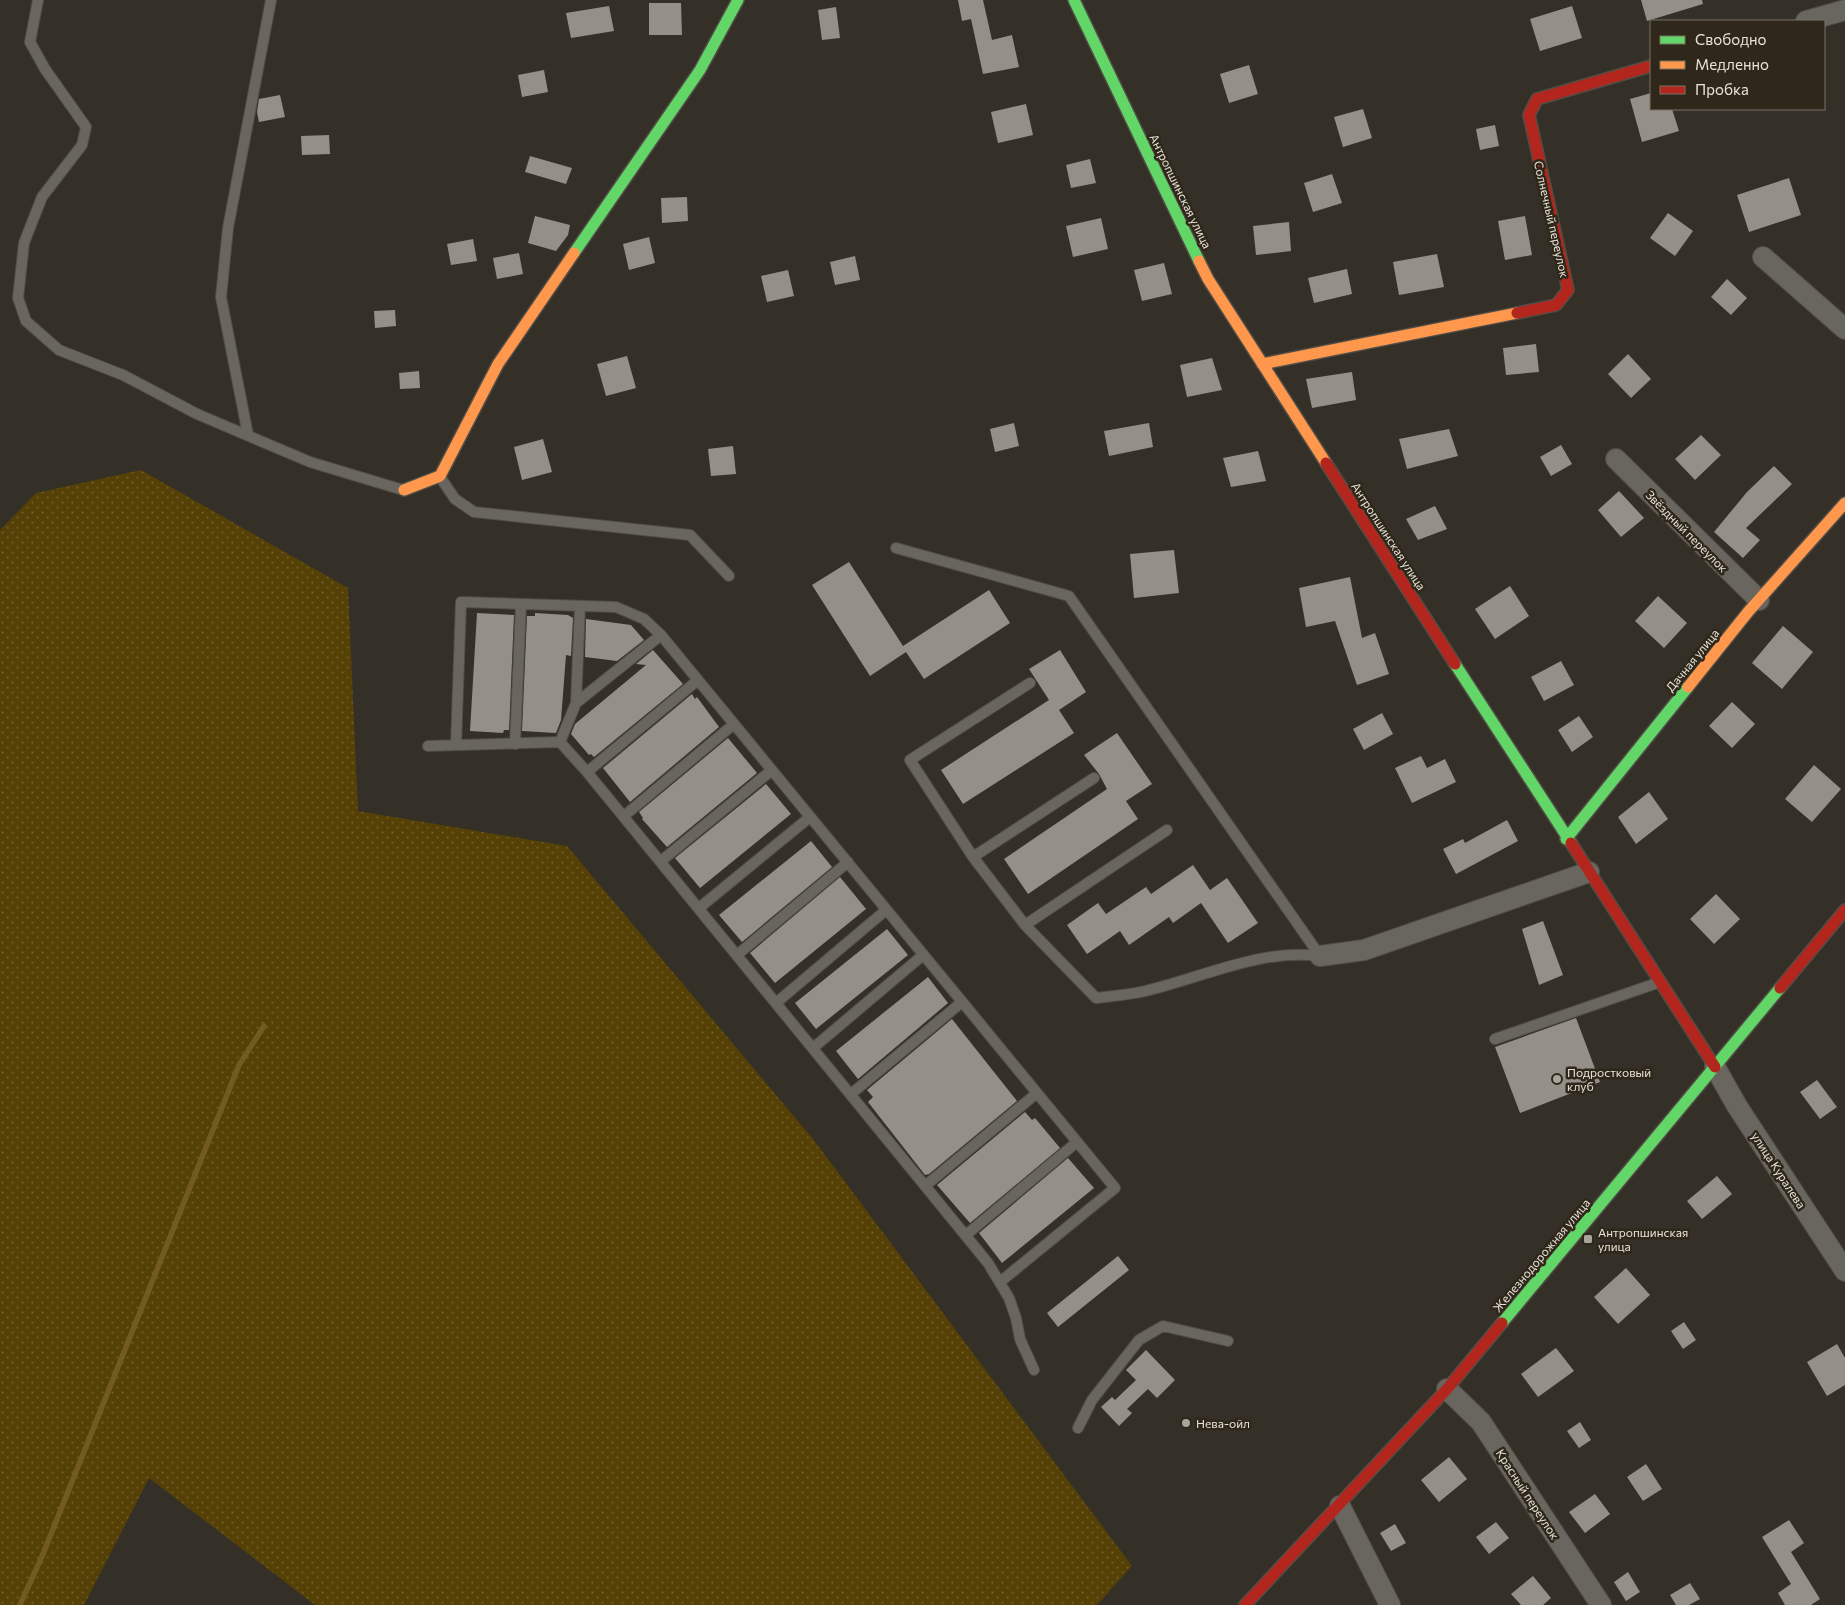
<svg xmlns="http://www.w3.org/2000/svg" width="1845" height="1605" font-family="Commissioner,sans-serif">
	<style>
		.grass { fill: url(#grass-dots) }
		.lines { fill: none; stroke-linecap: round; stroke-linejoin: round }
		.stream { stroke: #735a20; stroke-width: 5.5 }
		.building { fill: #949089 }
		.lane-casing { stroke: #514d46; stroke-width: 12 }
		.street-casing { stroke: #514d46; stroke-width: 22 }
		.fast-casing { stroke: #514d46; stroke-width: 14 }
		.slow-casing { stroke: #514d46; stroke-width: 14 }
		.jam-casing { stroke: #514d46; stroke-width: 14 }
		.lane { stroke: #696660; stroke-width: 10 }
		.street { stroke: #696660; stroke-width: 20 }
		.fast { stroke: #63d668; stroke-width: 11 }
		.slow { stroke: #ff974d; stroke-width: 11 }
		.jam { stroke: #b3261e; stroke-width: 11 }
		.poi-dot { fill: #a9a49c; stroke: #2f281a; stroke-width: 2 }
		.labels { text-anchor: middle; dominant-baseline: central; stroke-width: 5; stroke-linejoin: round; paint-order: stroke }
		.street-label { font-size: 12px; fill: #e8e3da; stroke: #2f281a }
		.poi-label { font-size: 12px; fill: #e8e3da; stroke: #2f281a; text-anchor: start }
	</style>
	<defs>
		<pattern id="grass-dots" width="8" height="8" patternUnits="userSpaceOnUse" patternTransform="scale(1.25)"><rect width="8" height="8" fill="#554005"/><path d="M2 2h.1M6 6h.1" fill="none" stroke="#6d5b29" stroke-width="1.8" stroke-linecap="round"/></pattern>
	</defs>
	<rect width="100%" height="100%" fill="#343028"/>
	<path class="grass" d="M141,470L348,588L358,811L567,846L813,1139L1132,1566L1097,1605H315L149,1478L84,1605H0V530L36,493Z"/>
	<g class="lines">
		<path class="stream" d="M20,1605L43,1554L239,1065L264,1026"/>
	</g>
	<path class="building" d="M958,0H983L992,40L1012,35L1019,67L983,74L971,19L962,21Z
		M1641,0H1702L1703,4L1647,21Z
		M649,3H681L682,35H649Z
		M609,6L614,31L571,38L566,13Z
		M1572,6L1582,38L1540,51L1530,19Z
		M836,7L840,38L822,40L818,10Z
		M1249,65L1258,94L1229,103L1220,74Z
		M544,70L548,92L522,97L518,75Z
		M1651,93V109H1672L1679,131L1642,142L1630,99Z
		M280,95L285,117L259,122L257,112L259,99Z
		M1026,104L1033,135L998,143L991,112Z
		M1363,109L1372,138L1343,147L1334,117Z
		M1495,125L1499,146L1480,150L1476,129Z
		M329,135L330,154L302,155L301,136Z
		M530,156L572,168L566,184L525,172Z
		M1090,159L1096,183L1071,188L1066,165Z
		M1332,174L1342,203L1313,212L1304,183Z
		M1789,178L1801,215L1749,232L1737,195Z
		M687,197L688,221L662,223L661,198Z
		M1668,213L1693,231L1675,256L1650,238Z
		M535,216L570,225L568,235L556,251L528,243Z
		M1525,216L1532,255L1505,260L1498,221Z
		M1101,218L1108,249L1073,257L1066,226Z
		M1289,222L1291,251L1256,255L1253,226Z
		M649,237L655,263L629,270L623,244Z
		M473,239L477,261L451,265L447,244Z
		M519,253L523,274L497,279L493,258Z
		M1437,254L1444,287L1399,295L1393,262Z
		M855,256L860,280L835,285L830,262Z
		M1164,263L1172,294L1142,301L1134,270Z
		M1347,269L1352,294L1314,303L1308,278Z
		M788,270L794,296L767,302L761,276Z
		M1727,279L1747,298L1731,315L1711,297Z
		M395,310L396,326L375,328L374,311Z
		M1536,344L1539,372L1506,375L1503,348Z
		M1628,354L1651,379L1631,398L1608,374Z
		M627,356L636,388L606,396L597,364Z
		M1212,358L1222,390L1187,397L1180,365Z
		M419,371L420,388L400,389L399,373Z
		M1352,372L1356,400L1312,408L1306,379Z
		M1014,423L1019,446L995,452L990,429Z
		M1149,423L1153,447L1109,456L1104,431Z
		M1449,429L1458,456L1407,469L1399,439Z
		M1701,435L1721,455L1695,480L1675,459Z
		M543,439L552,472L522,480L514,447Z
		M1561,445L1572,464L1551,476L1540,457Z
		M733,446L736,474L711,476L708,449Z
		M1258,451L1266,481L1231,487L1223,458Z
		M1774,466L1792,484L1746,528L1760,540L1743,558L1714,532L1747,492Z
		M1619,491L1644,518L1621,537L1598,510Z
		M1435,506L1447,529L1418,540L1406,519Z
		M1174,550L1179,593L1134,598L1130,554Z
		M849,562L903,646L989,590L1010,623L924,679L906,652L870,676L812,585Z
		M1350,577L1362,638L1375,633L1389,674L1357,685L1335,621L1306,627L1299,588Z
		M1510,586L1529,616L1495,639L1475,609Z
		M1658,596L1687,623L1664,648L1635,621Z
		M477,613L514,615L509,730H504L503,733L470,731Z
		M535,613L568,615L573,618L571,656L566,655L561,720L556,733L522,731L527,616H535Z
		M586,619L631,625L644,640L617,661L585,657Z
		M1783,626L1813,652L1782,689L1752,663Z
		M653,650L683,684L594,757L591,754L589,755L571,734L575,724L646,665L636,664Z
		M1060,650L1086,692L1059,710L1074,733L963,804L941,770L1049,700L1029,669Z
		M1561,661L1574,685L1544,701L1531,677Z
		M692,694L695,699L697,697L719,727L630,802L603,768Z
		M1732,702L1755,724L1732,748L1709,726Z
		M1382,713L1393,734L1364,750L1353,729Z
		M1579,716L1593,737L1572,752L1558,730Z
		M1117,733L1152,784L1126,801L1138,819L1028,894L1004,859L1107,789L1099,774L1084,755Z
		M728,738L757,773L667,847L642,819L643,818L639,812Z
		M1421,756L1427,768L1445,759L1456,782L1412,803L1395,768Z
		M1814,765L1841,789L1812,822L1785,799Z
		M766,784L791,814L700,888L675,858Z
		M1649,792L1668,819L1636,844L1618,817Z
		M1507,820L1518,841L1456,874L1443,849L1463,839L1465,843Z
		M811,841L832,867L742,942L719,915Z
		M1193,865L1210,890L1227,878L1258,923L1228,943L1201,903L1173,923L1169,917L1129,945L1120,931L1087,954L1067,925L1098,903L1106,914L1146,887L1151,894Z
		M840,877L866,909L775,983L750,953Z
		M1716,894L1740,919L1714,944L1690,919Z
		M1543,921L1563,975L1539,985L1522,929Z
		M887,929L908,955L816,1029L795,1003Z
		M928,977L948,1003L858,1079L836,1051Z
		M1576,1018L1600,1082L1520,1113L1495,1047Z
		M952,1019L1017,1101L929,1174L925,1175L868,1102L873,1097L867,1090Z
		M1817,1080L1837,1107L1820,1119L1800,1092Z
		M1025,1112L1032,1120L1035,1118L1060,1148L970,1223L937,1185Z
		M1068,1158L1094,1188L1002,1263L979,1233Z
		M1717,1176L1732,1194L1702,1219L1687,1201Z
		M1118,1256L1129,1270L1058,1327L1047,1313Z
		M1626,1268L1650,1295L1618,1324L1594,1297Z
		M1684,1322L1696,1340L1683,1349L1671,1331Z
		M1837,1344L1845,1358V1385L1827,1396L1807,1362Z
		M1556,1348L1574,1371L1538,1397L1521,1374Z
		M1146,1350L1175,1380L1157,1398L1148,1389L1127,1409L1132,1413L1119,1426L1101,1407L1112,1397L1115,1400L1136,1380L1126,1370Z
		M1580,1422L1591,1440L1579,1448L1567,1431Z
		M1449,1457L1467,1479L1439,1502L1421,1480Z
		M1646,1464L1662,1489L1643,1501L1627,1477Z
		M1595,1494L1610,1514L1585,1533L1569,1512Z
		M1789,1520L1804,1543L1791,1552L1820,1599L1811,1605H1785L1778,1593L1791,1584L1762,1537Z
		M1496,1522L1509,1538L1489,1554L1476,1537Z
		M1395,1524L1406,1543L1391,1551L1380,1533Z
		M1628,1572L1640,1592L1626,1601L1614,1582Z
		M1533,1576L1551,1598L1543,1605H1521L1511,1594Z
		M1690,1583L1700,1599L1689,1605H1676L1670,1595Z"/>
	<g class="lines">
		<defs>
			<path id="lane" d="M38,0L30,42L45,69L86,127L82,145L42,197L24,243L18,298L26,321L59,350L123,375L197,414L310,462L403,490
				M248,435L221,297L228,228L271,0
				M440,477L455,499L474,512L690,535L729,576
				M896,548L1069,596L1320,956
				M1030,683L910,760L973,857L1025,925L1096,998C1111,996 1127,995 1141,992C1200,979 1259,948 1320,956
				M576,703L661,635
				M560,742L576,703L580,606
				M515,744L521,604
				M456,745L461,602L616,607L644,619L661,635L1115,1188L1000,1282
				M428,746L560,742L587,772L988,1263L1009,1298L1016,1318L1020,1339L1034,1370
				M587,772L698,680
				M624,816L734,724
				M973,857L1094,778
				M661,861L772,770
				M699,908L810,817
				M1025,925L1167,830
				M737,955L848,862
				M776,1003L886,910
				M1495,1039L1660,982
				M813,1048L923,955
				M851,1094L962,1002
				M925,1186L1037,1093
				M966,1235L1077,1142
				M1078,1428L1092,1400L1139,1340L1163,1326L1228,1341"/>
			<path id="street" d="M1806,21L1845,10
				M1763,257L1845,329
				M1616,459L1759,600
				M1320,956L1364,950L1589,872
				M1715,1067L1737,1106L1845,1271
				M1447,1389L1481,1422L1601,1605
				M1340,1506L1390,1605"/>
			<path id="fast" d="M1074,0L1199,261
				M574,253L700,70L738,0
				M1455,664L1571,843
				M1566,839L1688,687
				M1502,1323L1780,988"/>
			<path id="slow" d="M1199,261L1208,279L1326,463
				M1262,364L1517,313
				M404,490L440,476L498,364L574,253
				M1688,687L1748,612L1845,503"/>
			<path id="jam" d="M1517,313L1556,305L1568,290L1529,115L1537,99L1651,66
				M1326,463L1455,664
				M1571,843L1715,1067
				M1780,988L1845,910
				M1245,1605L1447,1389L1502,1323"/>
		</defs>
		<use href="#lane" class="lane-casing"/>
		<use href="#street" class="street-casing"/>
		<use href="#fast" class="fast-casing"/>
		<use href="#slow" class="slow-casing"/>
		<use href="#jam" class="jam-casing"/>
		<use href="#lane" class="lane"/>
		<use href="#street" class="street"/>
		<use href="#fast" class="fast"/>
		<use href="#slow" class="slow"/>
		<use href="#jam" class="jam"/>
	</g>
	<g class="poi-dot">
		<circle cx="1557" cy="1079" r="5"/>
		<rect x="1583" y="1234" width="10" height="10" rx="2.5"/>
		<circle cx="1186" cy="1423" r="5"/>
	</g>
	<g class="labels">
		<g class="street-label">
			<text transform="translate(1181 191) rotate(64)">Антропшинская улица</text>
			<text transform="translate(1552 219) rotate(77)">Солнечный переулок</text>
			<text transform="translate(1687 531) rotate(45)">Звёздный переулок</text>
			<text transform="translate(1389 536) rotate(57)">Антропшинская улица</text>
			<text transform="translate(1692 660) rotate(-51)">Дачная улица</text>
			<text transform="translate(1779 1170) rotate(57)">улица Куралева</text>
			<text transform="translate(1541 1255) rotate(-50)">Железнодорожная улица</text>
			<text transform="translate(1528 1494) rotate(57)">Красный переулок</text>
		</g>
		<g class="poi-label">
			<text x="1567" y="1072">Подростковый<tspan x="1567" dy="14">клуб</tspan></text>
			<text x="1598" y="1232">Антропшинская<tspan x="1598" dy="14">улица</tspan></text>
			<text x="1196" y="1423">Нева-ойл</text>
		</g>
	</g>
	<rect x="1650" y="20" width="175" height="90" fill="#2f281a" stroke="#797367"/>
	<rect x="1660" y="36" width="25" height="8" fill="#63d668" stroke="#797367"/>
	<text x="1695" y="45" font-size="15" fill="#e8e3da">Свободно</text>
	<rect x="1660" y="61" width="25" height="8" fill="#ff974d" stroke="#797367"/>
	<text x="1695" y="70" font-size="15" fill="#e8e3da">Медленно</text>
	<rect x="1660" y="86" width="25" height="8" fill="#b3261e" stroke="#797367"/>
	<text x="1695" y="95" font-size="15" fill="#e8e3da">Пробка</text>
</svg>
